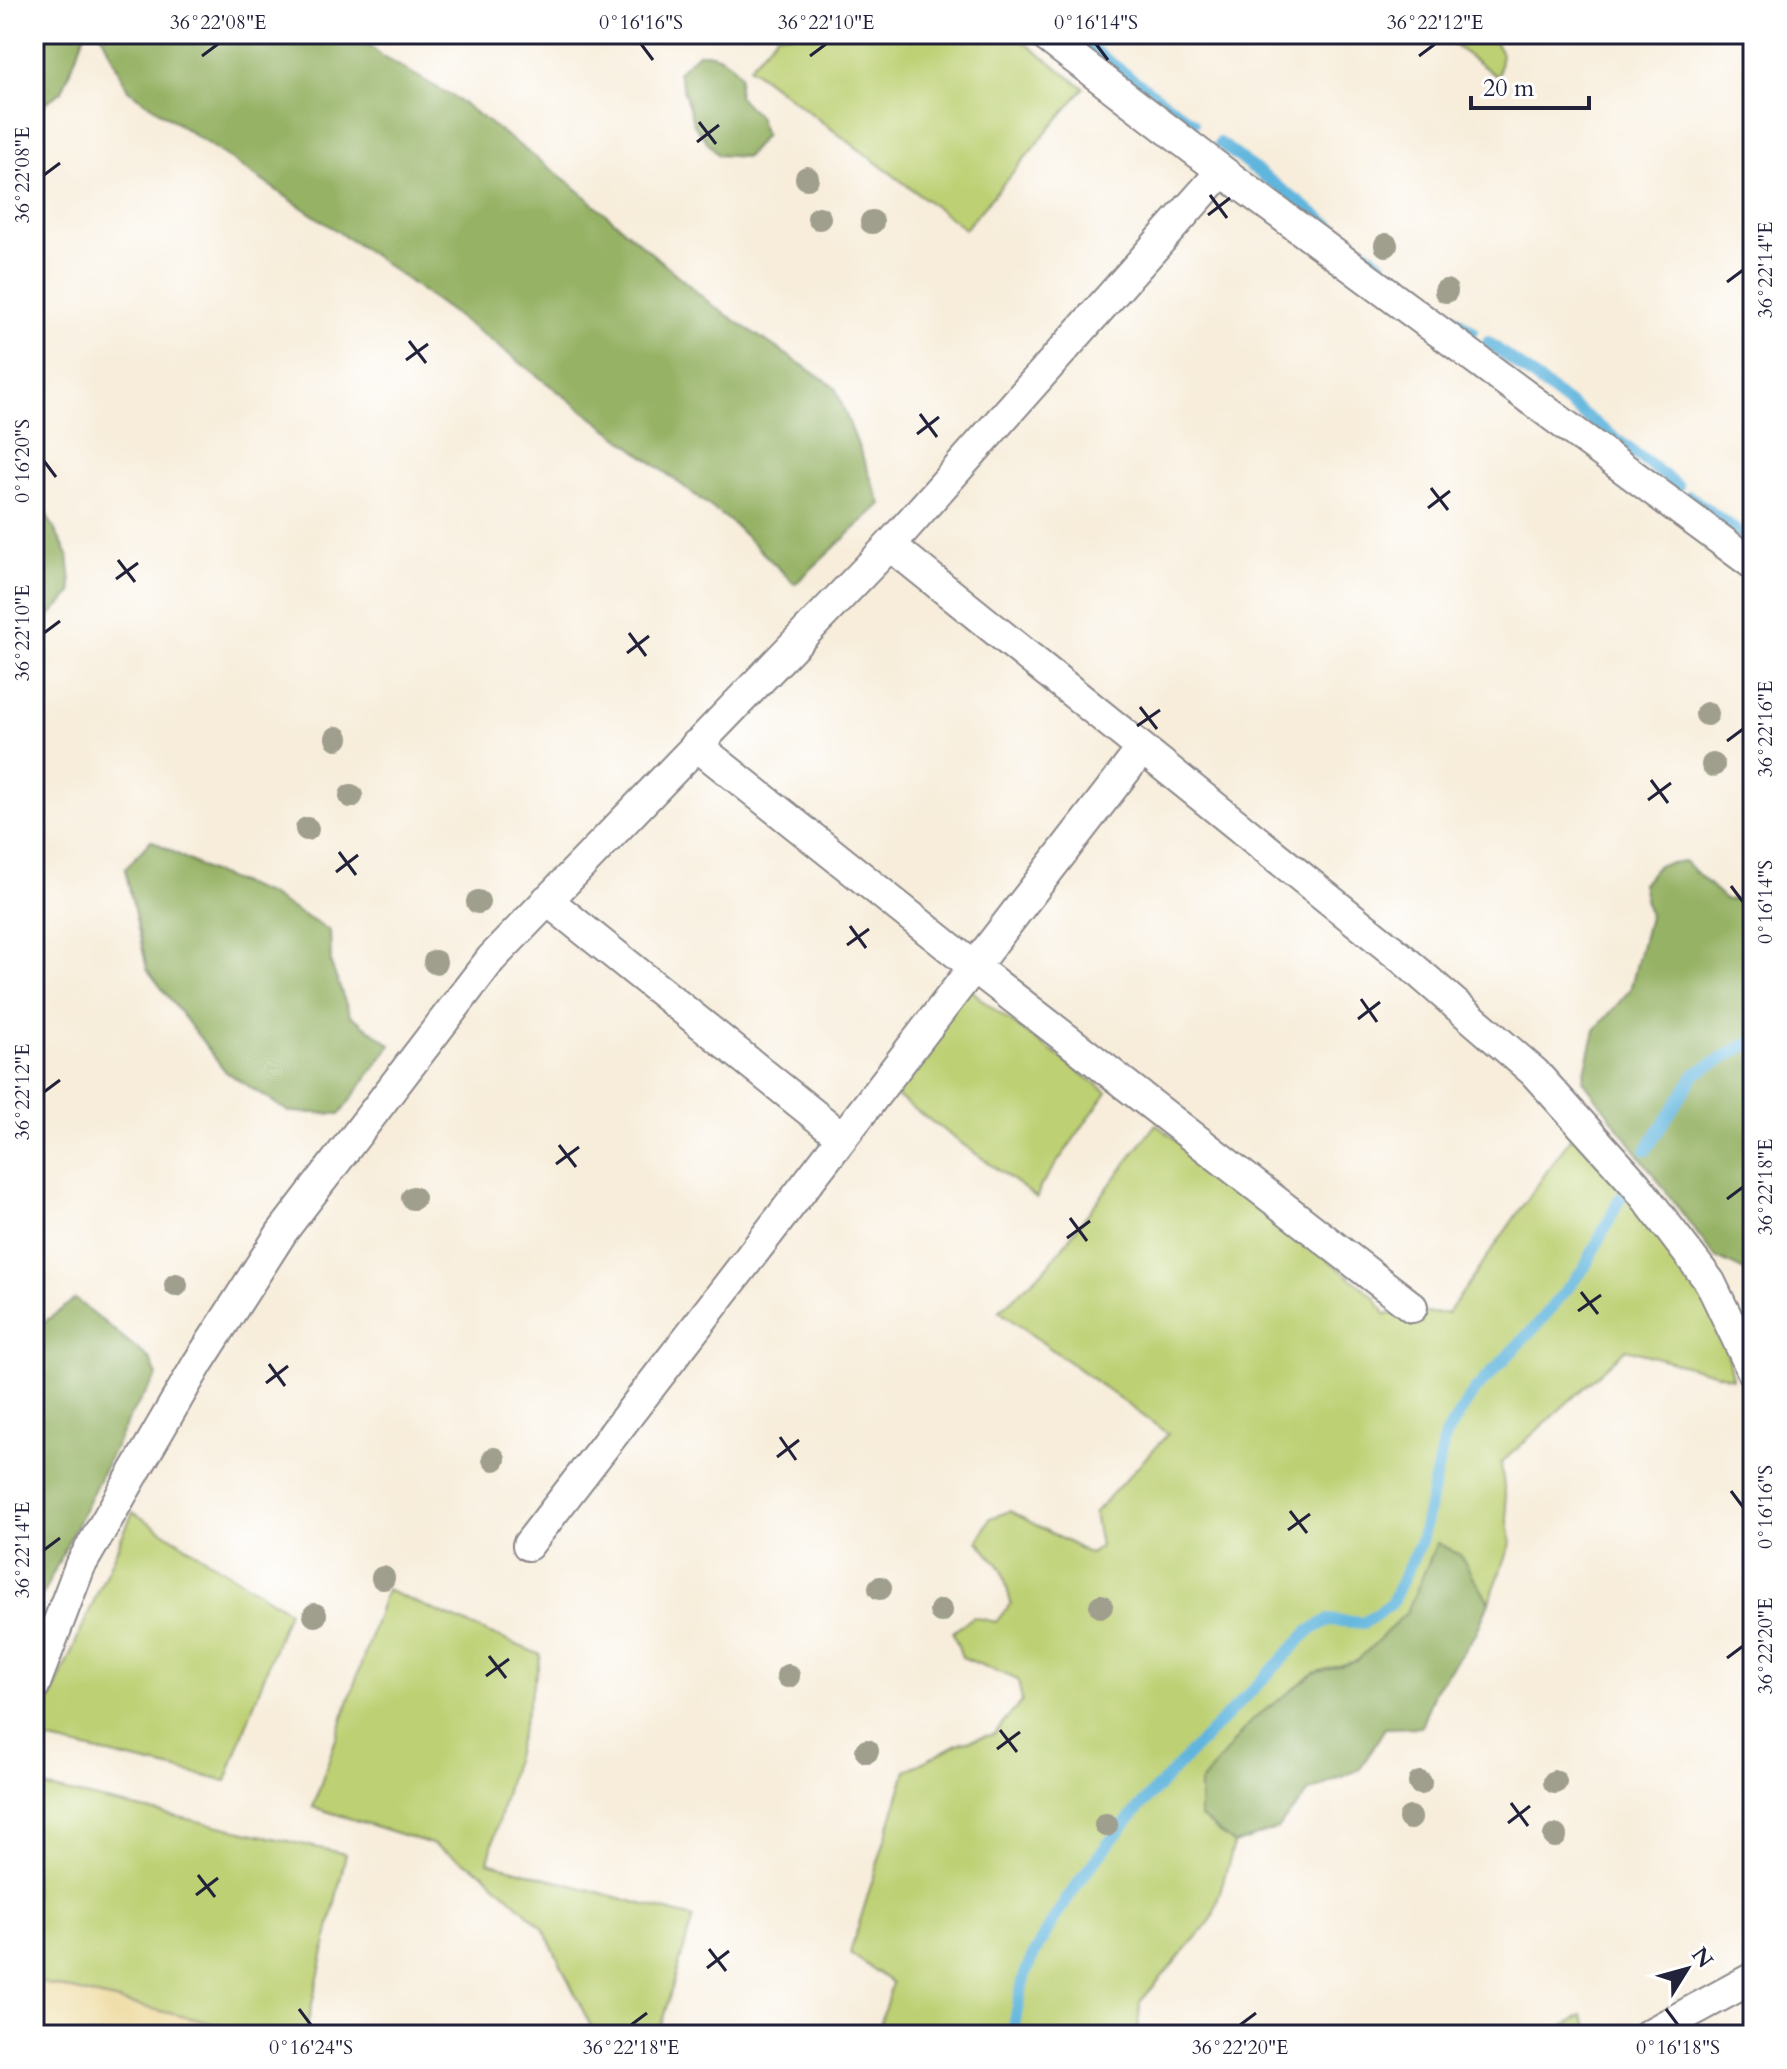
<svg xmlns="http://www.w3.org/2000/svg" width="1787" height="2069" font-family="Cardo,serif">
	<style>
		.green { fill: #bdd073; stroke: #707957; stroke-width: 2 }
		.forest { fill: #96b265; stroke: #5c6a50; stroke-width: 2 }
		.sand { fill: #eeda9e; stroke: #887e6c; stroke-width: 2 }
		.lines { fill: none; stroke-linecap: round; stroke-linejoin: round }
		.stream { stroke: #61b5dd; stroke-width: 12 }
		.street-casing { stroke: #8c888a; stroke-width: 34 }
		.street { stroke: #fff; stroke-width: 30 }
		.tree { fill: #a09f8e }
		.ticks { fill: none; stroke: #22223b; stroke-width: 3 }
		.neatline { fill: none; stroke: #22223b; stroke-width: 3 }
		.ticks-label { font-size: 20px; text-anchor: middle; fill: #22223b }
	</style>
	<rect width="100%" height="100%" fill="#fff"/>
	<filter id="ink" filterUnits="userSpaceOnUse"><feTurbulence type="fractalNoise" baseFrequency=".0125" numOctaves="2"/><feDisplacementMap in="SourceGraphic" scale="16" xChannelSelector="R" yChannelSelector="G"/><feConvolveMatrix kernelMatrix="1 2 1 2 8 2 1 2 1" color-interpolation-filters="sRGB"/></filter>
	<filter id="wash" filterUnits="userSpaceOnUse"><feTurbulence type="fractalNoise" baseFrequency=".006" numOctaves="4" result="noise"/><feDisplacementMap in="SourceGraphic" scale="32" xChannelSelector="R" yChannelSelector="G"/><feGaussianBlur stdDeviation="1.8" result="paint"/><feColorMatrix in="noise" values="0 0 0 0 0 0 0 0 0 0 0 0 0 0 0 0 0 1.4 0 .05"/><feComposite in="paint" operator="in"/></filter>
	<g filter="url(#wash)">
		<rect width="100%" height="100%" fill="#f7edda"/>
		<path class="green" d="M778,34H1013L1084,88L965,229L749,67Z
			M1454,34L1477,40L1493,38L1502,54L1498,77L1440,35Z
			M968,986L983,1001L1107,1092L1040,1187L1037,1198L891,1092Z
			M1156,1124L1375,1297L1385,1314L1448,1313L1573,1134L1641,1212L1720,1321L1732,1378L1626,1349L1501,1463L1511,1544L1489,1602L1460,1555L1437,1543L1407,1612L1357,1661L1314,1673L1200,1816L1234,1844L1212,1919L1140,2002L1138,2035H877L892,1983L850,1953L906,1771L959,1743L994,1734L1022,1701L1018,1680L962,1657L953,1632L973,1617L996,1622L1011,1603L1002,1569L978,1541L990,1518L1010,1511L1090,1554L1100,1546L1094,1513L1168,1434L999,1311L1048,1266Z
			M133,1512L288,1611L226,1781L34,1737Z
			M386,1590L541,1655L488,1862L693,1918L658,2035H595L543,1928L484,1873L432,1844L313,1807Z
			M34,1785L346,1854L305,2035H261L34,1981Z
			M1582,2015L1592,2035H1548Z"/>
		<path class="forest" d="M34,34H85L62,91L34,111Z
			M101,34H357L382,56L457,99L571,184L712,305L835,387L881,504L795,584L732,523L494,343L371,254L128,90Z
			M698,53C718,52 729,60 740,75L738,96L758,116L765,135L746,157L718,155L694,125L678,72Z
			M34,491L68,555L72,593L34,632Z
			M151,840L207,870L267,894L330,931L331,964L350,1015L391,1045L340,1114L289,1112L226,1072L147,969L125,869Z
			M1684,861L1726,900L1753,897V1275L1715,1257L1583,1080L1595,1030L1630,990L1649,917L1642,884L1658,865Z
			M75,1299L150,1359L157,1376L130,1416L34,1612V1330Z
			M1437,1543L1460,1555L1489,1602L1476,1634L1435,1690L1421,1727L1385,1728L1360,1769L1309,1792L1277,1829L1234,1844L1200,1816V1784L1251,1721L1314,1673L1357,1661L1407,1612Z"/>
		<path class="sand" d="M34,1981L261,2035H34Z"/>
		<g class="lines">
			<path class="stream" d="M1071,34L1193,123
				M1220,143L1381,264
				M1401,280L1472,331
				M1488,342L1678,486
				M1689,496L1753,543
				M1646,1150L1695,1074L1753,1041
				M1012,2035C1018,2011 1020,1980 1032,1958C1097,1831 1212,1736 1308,1632L1328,1620L1364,1623L1391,1604L1421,1541L1445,1436L1474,1391L1538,1324L1585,1267L1620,1198"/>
		</g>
	</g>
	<g filter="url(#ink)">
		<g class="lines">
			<defs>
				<path id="street" d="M1043,34L1222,171L1753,564
					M890,545L1403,959L1534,1072L1636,1185L1710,1282L1753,1372
					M696,745L974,967L1412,1307
					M547,900L842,1137
					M528,1545L1142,749
					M34,1686L80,1566L198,1363L282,1232L491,959L890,545L1222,171
					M1648,2035L1753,1978"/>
			</defs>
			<use href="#street" class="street-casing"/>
			<use href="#street" class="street"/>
		</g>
		<g class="tree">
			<circle cx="807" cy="178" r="12"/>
			<circle cx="819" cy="218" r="12"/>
			<circle cx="872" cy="222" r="12"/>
			<circle cx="1386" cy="245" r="12"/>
			<circle cx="1446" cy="291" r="12"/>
			<circle cx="1707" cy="714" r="12"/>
			<circle cx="337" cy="738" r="12"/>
			<circle cx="1713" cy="765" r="12"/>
			<circle cx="351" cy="796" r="12"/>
			<circle cx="307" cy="829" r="12"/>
			<circle cx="478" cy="902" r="12"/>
			<circle cx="435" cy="962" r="12"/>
			<circle cx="413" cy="1198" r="12"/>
			<circle cx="176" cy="1285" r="12"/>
			<circle cx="494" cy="1459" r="12"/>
			<circle cx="383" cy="1578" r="12"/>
			<circle cx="880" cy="1588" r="12"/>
			<circle cx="1101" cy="1606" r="12"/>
			<circle cx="941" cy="1611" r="12"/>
			<circle cx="315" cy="1615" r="12"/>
			<circle cx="788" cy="1676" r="12"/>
			<circle cx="867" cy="1751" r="12"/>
			<circle cx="1555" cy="1782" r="12"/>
			<circle cx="1420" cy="1783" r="12"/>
			<circle cx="1410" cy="1818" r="12"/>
			<circle cx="1106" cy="1825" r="12"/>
			<circle cx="1555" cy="1836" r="12"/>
		</g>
	</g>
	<path class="ticks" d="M641,44L653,60M1096,44L1108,60M202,56L218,44M810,56L826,44M1419,56L1435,44M699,122L716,144M697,142L719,125M44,175L60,163M1210,195L1227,218M1208,215L1230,198M1727,282L1743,270M409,341L426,363M406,360L428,344M920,414L937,437M917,434L939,417M44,461L56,477M1431,488L1448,510M1428,508L1450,491M118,560L135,582M116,579L138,563M44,633L60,621M629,633L646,656M627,653L649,636M1140,707L1157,729M1137,726L1160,710M1727,741L1743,729M1651,780L1668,803M1648,800L1671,783M339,852L356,875M336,872L358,855M1731,886L1743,902M850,926L866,948M847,945L869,929M1361,999L1377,1022M1358,1019L1380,1002M44,1092L60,1080M559,1145L576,1167M556,1164L579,1147M1727,1199L1743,1187M1070,1218L1087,1241M1067,1238L1090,1221M1581,1292L1598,1314M1578,1311L1601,1295M269,1364L285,1386M266,1383L288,1366M780,1437L796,1460M777,1457L799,1440M1731,1491L1743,1507M1290,1511L1307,1533M1288,1530L1310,1514M44,1550L60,1538M489,1656L506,1678M1727,1658L1743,1646M486,1676L509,1659M1000,1730L1017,1752M997,1749L1020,1732M1511,1803L1528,1826M1508,1823L1530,1806M198,1875L215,1897M196,1895L218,1878M709,1949L726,1971M707,1968L729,1951M299,2009L311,2025M1666,2009L1678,2025M631,2025L647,2013M1240,2025L1256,2013"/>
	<rect width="1787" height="2069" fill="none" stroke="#fff" stroke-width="88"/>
	<g transform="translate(1687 1969) rotate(53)" stroke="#ffffff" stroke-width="6" paint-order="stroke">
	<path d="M0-6L14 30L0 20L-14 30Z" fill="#22223b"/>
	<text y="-12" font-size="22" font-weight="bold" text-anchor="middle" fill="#22223b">N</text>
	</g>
	<path d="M1471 96v12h118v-12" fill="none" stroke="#22223b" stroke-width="4"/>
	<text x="1483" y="96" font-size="24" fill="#22223b" stroke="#ffffff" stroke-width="6" paint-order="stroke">20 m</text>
	<rect x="44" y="44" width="1699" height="1981" class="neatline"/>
	<g class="ticks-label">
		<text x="218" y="29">36°22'08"E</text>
		<text x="641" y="29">0°16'16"S</text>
		<text x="826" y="29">36°22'10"E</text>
		<text x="1096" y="29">0°16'14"S</text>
		<text x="1435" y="29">36°22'12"E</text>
		<text transform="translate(22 175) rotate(-90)" y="7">36°22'08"E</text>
		<text transform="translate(1765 270) rotate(-90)" y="7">36°22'14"E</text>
		<text transform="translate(22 461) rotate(-90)" y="7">0°16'20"S</text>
		<text transform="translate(22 633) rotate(-90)" y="7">36°22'10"E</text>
		<text transform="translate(1765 729) rotate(-90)" y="7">36°22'16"E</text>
		<text transform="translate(1765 902) rotate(-90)" y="7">0°16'14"S</text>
		<text transform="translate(22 1092) rotate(-90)" y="7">36°22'12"E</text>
		<text transform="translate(1765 1187) rotate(-90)" y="7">36°22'18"E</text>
		<text transform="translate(1765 1507) rotate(-90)" y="7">0°16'16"S</text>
		<text transform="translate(22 1550) rotate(-90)" y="7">36°22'14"E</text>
		<text transform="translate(1765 1646) rotate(-90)" y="7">36°22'20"E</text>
		<text x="311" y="2054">0°16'24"S</text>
		<text x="631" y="2054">36°22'18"E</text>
		<text x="1240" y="2054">36°22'20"E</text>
		<text x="1678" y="2054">0°16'18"S</text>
	</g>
</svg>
